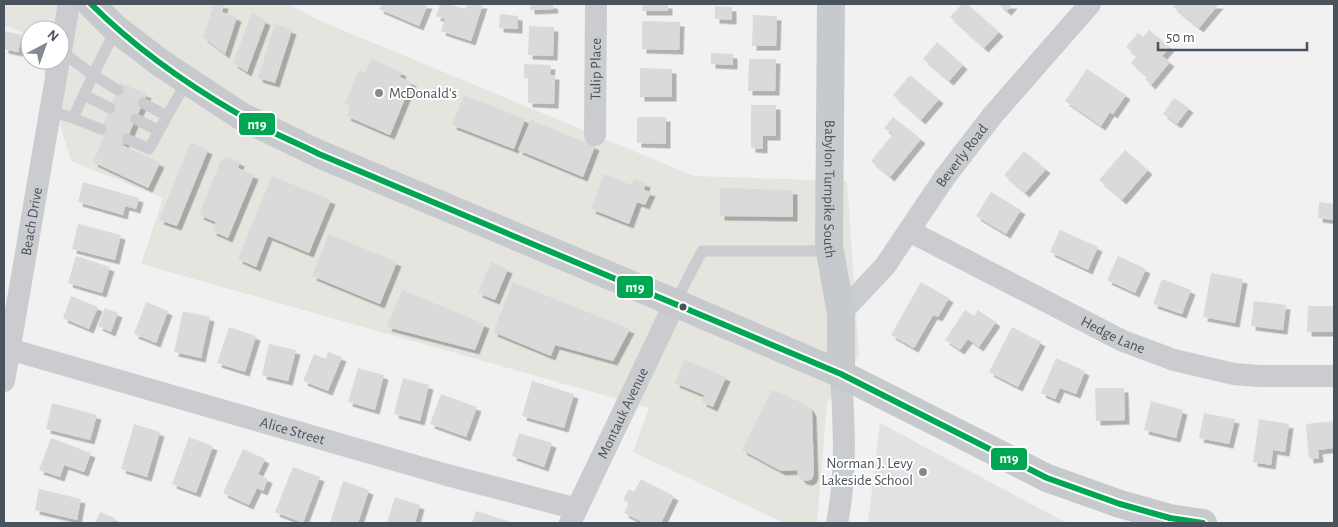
<svg xmlns="http://www.w3.org/2000/svg" width="1338" height="527" font-family="'Alegreya Sans',sans-serif">
	<style>
		.commercial { fill: #e6e4df }
		.education { fill: #e3e2e3 }
		.building { fill: #dadadb; filter: url(#shadow) }
		.lines { fill: none; stroke-linecap: round; stroke-linejoin: round }
		.service { stroke: #cacccf; stroke-width: 11 }
		.minor { stroke: #cacccf; stroke-width: 22 }
		.primary { stroke: #c6cacd; stroke-width: 28 }
		.bus-1-casing { stroke: #fff; stroke-width: 10 }
		.bus-1 { stroke: #00a651; stroke-width: 6 }
		.poi-dot { fill: #838a91; stroke: #fff; stroke-width: 2 }
		.bus-dot { fill: #48535d; stroke: #fff; stroke-width: 2 }
		.labels { text-anchor: middle; dominant-baseline: central; stroke-width: 4; stroke-linejoin: round; paint-order: stroke }
		.street-label { font-size: 15px; fill: #48535d; stroke: #fff }
		.poi-label { font-size: 15px; fill: #48535d; stroke: #fff; text-anchor: start }
		.line-badge { stroke: #fff; stroke-width: 2 }
		.badge-label { font-size: 14px; text-anchor: middle; font-weight: bold; fill: #fff }
	</style>
	<defs>
		<filter id="shadow"><feDropShadow dx="4.5" dy="4.5" stdDeviation="0" flood-color="#0004"/></filter>
	</defs>
	<rect width="100%" height="100%" fill="#f1f1f1"/>
	<path class="commercial" d="M4,4H289L316,19L694,176L847,181L859,355L827,404L817,523H784L633,452L649,408L141,264L163,198L71,161L40,60H60V30H30V36L4,25Z"/>
	<path class="education" d="M880,423L1063,521L1071,523H868Z"/>
	<path class="building" d="M214,4H224L222,12L237,17L225,54L203,37Z
		M382,4H428L419,26L379,9Z
		M440,4H449L465,9L467,4H483L471,41L441,31L445,19L436,16Z
		M530,4H553L554,9L530,10Z
		M642,4H668V11H642Z
		M962,4H967L999,32L984,48L950,17Z
		M998,4H1013L1007,11Z
		M1176,4H1219L1199,28L1173,7Z
		M715,6L732,7V20L715,19Z
		M252,13L266,21L247,72L233,63Z
		M500,14L518,16V29L499,28Z
		M753,15L777,16L776,46H752Z
		M642,21L680,22L679,50L642,49Z
		M275,24L292,30L275,83L258,78Z
		M529,26L554,27L553,56L528,55Z
		M1149,30L1170,47L1162,56L1170,62L1151,85L1145,79L1147,76L1131,63L1137,56L1126,47L1138,33L1143,37Z
		M4,31L22,35L18,52L4,49Z
		M937,42L963,65L949,81L923,59Z
		M711,53L733,54V65L711,64Z
		M371,59L402,72L400,77L412,82L390,135L346,116L351,106L345,104L359,70L365,73Z
		M749,59H776L775,91H748Z
		M524,64L551,65L550,75H555L554,104L528,103V78H524Z
		M640,68L672,69V97H640Z
		M1087,69L1126,95L1113,114L1110,112L1101,126L1065,101Z
		M910,75L939,99L921,120L893,95Z
		M121,83L147,94L124,145L116,142L160,163L148,188L93,162L104,137L99,134Z
		M464,95L525,119L514,149L452,125Z
		M1174,98L1189,108L1177,124L1163,114Z
		M751,105H776V136H763V149L751,148Z
		M637,117H666V144L637,143Z
		M893,117L921,139L890,177L871,161L893,134L884,128Z
		M531,120L595,146L583,177L518,150Z
		M191,142L208,150L177,226L159,220Z
		M1125,150L1148,170L1122,200L1099,180Z
		M1024,151L1046,169L1025,193L1004,175Z
		M229,157L240,162L238,168L254,175L228,238L212,231L216,222L199,215L221,160Z
		M604,174L631,185L634,179L646,183L644,190L651,192L645,205L637,202L629,224L591,209Z
		M272,176L331,200L309,253L268,236L256,267L238,259Z
		M83,182L139,198L136,209L125,206L123,215L78,202Z
		M720,188L793,190V217L720,216Z
		M991,192L1021,210L1006,234L976,216Z
		M1319,202L1334,204V220L1318,218Z
		M78,224L121,235L115,260L72,249Z
		M1060,230L1098,247L1088,270L1050,252Z
		M329,234L397,262L380,304L312,276Z
		M76,256L110,267L102,293L68,283Z
		M1118,256L1146,269L1135,293L1107,280Z
		M491,262L508,269L495,300L478,293Z
		M1211,273L1243,279L1235,323L1203,317Z
		M1162,279L1191,290L1182,314L1153,304Z
		M513,282L630,329L613,361L555,345L551,356L493,332Z
		M921,282L949,298L938,317L933,315L914,348L891,335Z
		M402,290L485,324L475,350L387,327Z
		M71,296L98,307L89,329L63,318Z
		M1254,301L1286,305L1283,330L1251,326Z
		M146,302L168,311L156,343L134,334Z
		M1308,306H1334V332H1307Z
		M105,308L118,313L111,332L98,326Z
		M965,310L974,316L978,310L996,322L979,347L968,339L960,350L945,340Z
		M183,311L210,317L201,358L174,352Z
		M229,327L256,336L245,372L217,363Z
		M1012,327L1041,342L1018,387L989,372Z
		M269,344L296,350L288,381L262,375Z
		M328,352L342,357L328,391L303,381L314,354L326,359Z
		M1056,358L1085,371L1076,394L1060,388L1055,399L1041,393Z
		M685,360L726,377L713,407L702,402L704,395L675,383Z
		M358,368L384,375L375,410L348,402Z
		M403,378L429,385L420,421L394,414Z
		M532,381L574,394L564,428L522,416Z
		M1095,388H1124L1125,420L1096,421Z
		M772,390L803,403L809,407L812,412L814,474L812,479L808,481L802,480L798,475L797,470L781,471L742,450Z
		M441,394L477,407L466,437L430,424Z
		M1151,401L1183,410L1176,438L1144,430Z
		M52,403L97,415L90,440L46,429Z
		M1204,413L1235,419L1229,444L1199,438Z
		M1259,419L1289,424L1285,452L1273,450L1271,465L1253,462Z
		M1334,421V448L1318,450L1319,458L1309,459L1306,424Z
		M134,424L160,432L147,477L121,469Z
		M519,433L552,443L544,467L512,456Z
		M189,437L213,446L196,493L172,484Z
		M51,438L91,453L84,472L64,465L60,477L39,470Z
		M243,449L265,459L258,474L268,479L263,491L257,488L249,505L223,493Z
		M293,467L320,477L303,523L275,512Z
		M641,479L674,496L661,523H644L624,513L629,503L623,500L629,489L634,492Z
		M343,481L369,490L358,523H330Z
		M39,489L81,499L77,520L35,510Z
		M395,497L420,505L415,523H387Z
		M476,511L514,523H472Z
		M100,512L115,518L113,523H95Z"/>
	<g class="lines">
		<path class="service" d="M116,29L93,75L118,90
			M84,95L110,108
			M143,103L167,116L187,81
			M50,111L73,118L93,75L61,51
			M73,118L101,129
			M136,119L159,131
			M127,139L149,149L167,116
			M675,303L702,251H830"/>
		<g class="minor">
			<path d="M60,57L69,4"/>
			<path id="s1" d="M595,135L596,4"/>
			<path id="s2" d="M909,231L1123,341L1174,360L1234,374L1259,376H1334"/>
			<path id="s3" d="M841,313L885,266L945,177L992,116L1090,4"/>
			<path id="s4" d="M9,349L447,475L577,509"/>
			<path id="s5" d="M4,381L59,60"/>
			<path id="s6" d="M570,523L675,303"/>
			<path d="M837,523C847,474 844,424 841,374"/>
		</g>
		<g class="primary">
			<path d="M91,4L116,29L162,64L241,116L319,154L675,303L841,374L1047,478L1120,504L1170,518L1203,523"/>
			<path id="s7" d="M831,4L829,246L841,313V374"/>
		</g>
		<defs>
			<path id="bus-1" d="M91,4C134,47 188,85 240,115C265,130 293,141 319,154L841,374L1047,478L1120,504L1170,518L1203,523"/>
		</defs>
		<use href="#bus-1" class="bus-1-casing"/>
		<use href="#bus-1" class="bus-1"/>
	</g>
	<g class="poi-dot">
		<circle cx="379" cy="93" r="5"/>
		<circle cx="923" cy="472" r="5"/>
	</g>
	<circle class="bus-dot" cx="683" cy="307" r="4.5"/>
	<g class="labels">
		<g class="street-label">
			<text stroke="none"><textPath href="#s1" startOffset="66">Tulip Place</textPath></text>
			<text stroke="none"><textPath href="#s3" startOffset="199">Beverly Road</textPath></text>
			<text stroke="none"><textPath href="#s7" startOffset="185">Babylon Turnpike South</textPath></text>
			<text stroke="none"><textPath href="#s5" startOffset="162">Beach Drive</textPath></text>
			<text stroke="none"><textPath href="#s2" startOffset="229">Hedge Lane</textPath></text>
			<text stroke="none"><textPath href="#s6" startOffset="122">Montauk Avenue</textPath></text>
			<text stroke="none"><textPath href="#s4" startOffset="295">Alice Street</textPath></text>
		</g>
		<g class="poi-label">
			<text x="389" y="93">McDonald's</text>
			<text x="913" y="463" text-anchor="end">Norman J. Levy<tspan x="913" dy="17">Lakeside School</tspan></text>
		</g>
	</g>
	<g class="line-badge">
		<rect x="238" y="112" width="38" height="24" rx="5" fill="#00a651"/>
		<rect x="616" y="275" width="38" height="24" rx="5" fill="#00a651"/>
		<rect x="990" y="447" width="38" height="24" rx="5" fill="#00a651"/>
	</g>
	<g class="badge-label">
		<text x="257" y="129">n19</text>
		<text x="635" y="292">n19</text>
		<text x="1009" y="463">n19</text>
	</g>
	<rect width="1338" height="527" fill="none" stroke="#48535d" stroke-width="10"/>
	<g transform="translate(45 45) rotate(41)"><circle r="24" fill="#ffffff" stroke="#b6babe"/>
	<path d="M0-4L9 19L0 12L-9 19Z" fill="#838a91"/>
	<text y="-8" font-size="14" font-weight="bold" text-anchor="middle" fill="#48535d">N</text>
	</g>
	<path d="M1158 42v8h149v-8" fill="none" stroke="#48535d" stroke-width="2.5"/>
	<text x="1166" y="42" font-size="15" fill="#48535d" stroke="#ffffff" stroke-width="4" paint-order="stroke">50 m</text>
</svg>
